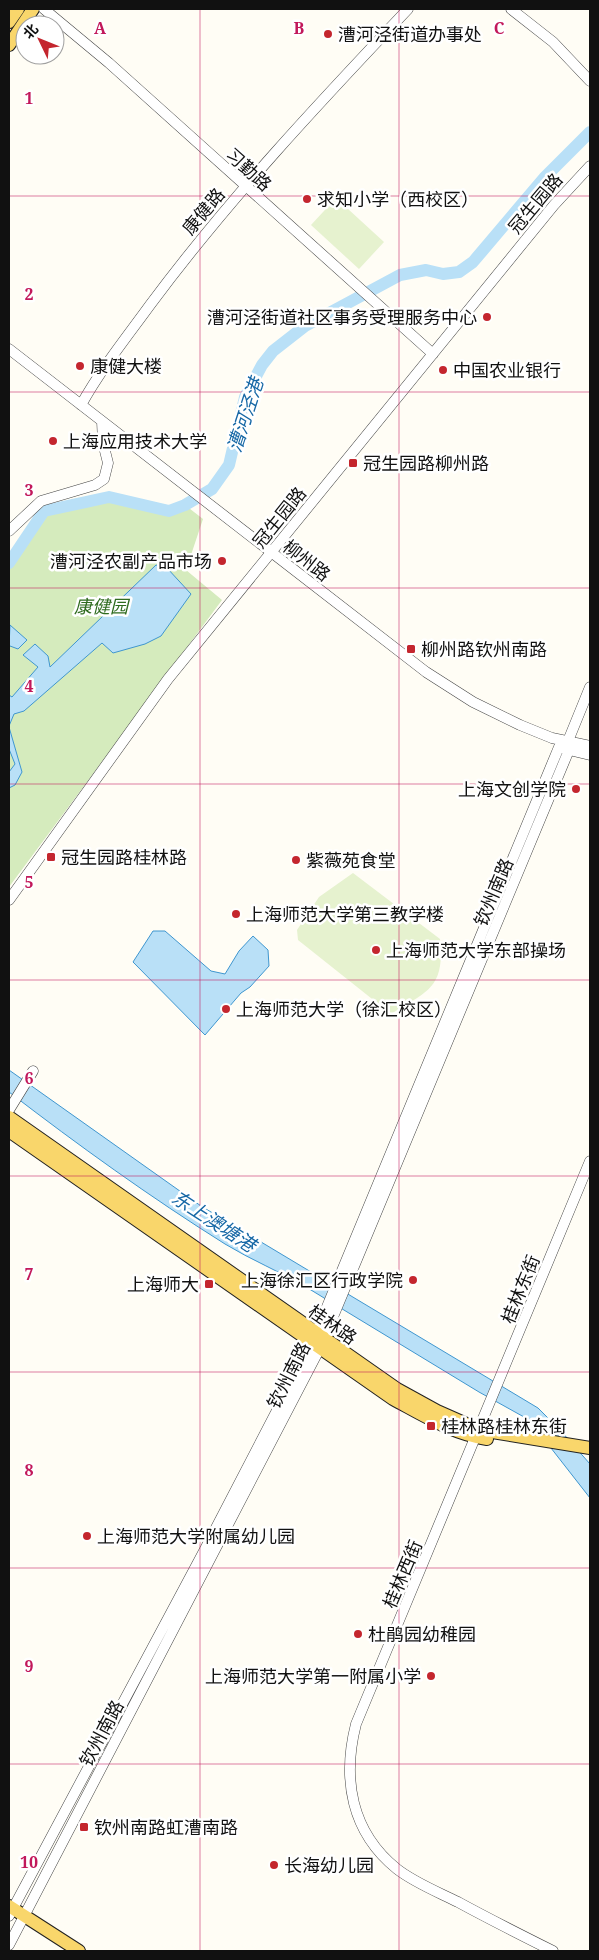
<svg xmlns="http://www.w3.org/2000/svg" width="599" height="1960" font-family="'Noto Serif','Noto Sans SC',serif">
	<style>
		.green { fill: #d5ebbd }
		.pitch { fill: #e6f2cf }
		.water { fill: #b9e0f7; stroke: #3f96cf }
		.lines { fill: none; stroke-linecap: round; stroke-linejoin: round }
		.river { stroke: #b9e0f7; stroke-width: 12 }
		.minor-casing { stroke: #444; stroke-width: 11 }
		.major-casing { stroke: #222; stroke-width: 14 }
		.minor { stroke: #fff; stroke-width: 10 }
		.major { stroke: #f9d66b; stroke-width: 12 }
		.grid { fill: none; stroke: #c2185b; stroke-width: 1; stroke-opacity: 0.55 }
		.poi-dot { fill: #c4262e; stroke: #fff; stroke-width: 2 }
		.labels { text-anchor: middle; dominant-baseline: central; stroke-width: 5; stroke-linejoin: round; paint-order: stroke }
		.poi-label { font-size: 18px; fill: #111; stroke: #fff; text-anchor: start }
		.street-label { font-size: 18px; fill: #111; stroke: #fff }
		.park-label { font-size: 18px; font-style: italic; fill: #2f6b1f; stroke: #fff }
		.water-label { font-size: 19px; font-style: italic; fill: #1768a6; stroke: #fff }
		.grid-label { font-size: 16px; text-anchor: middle; font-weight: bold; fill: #c2185b; stroke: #fff; stroke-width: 5; stroke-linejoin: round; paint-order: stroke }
	</style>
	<rect width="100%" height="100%" fill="#fffdf5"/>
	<path class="green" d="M109,497L169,511L185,505L203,519L186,570L222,600L9,887V563L44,511Z"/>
	<path class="pitch" d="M336,198L384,242L359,269L311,225Z
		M353,873L440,939C445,988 428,991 391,1014L298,940L297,930L319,897Z"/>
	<path class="water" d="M156,565L167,568L191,594L161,636L145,644L113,653L102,643L24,711L14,714L9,726V695L12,697L38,667L23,655L35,644L48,656L50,667Z
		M10,625L27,640L18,649L10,646L9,647Z
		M9,727L22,772L15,785L9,788V772L15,764L9,749Z
		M153,931H165L211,971L225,974L239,951L253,936L268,950L269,966L250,987L241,993L205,1035L133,962Z
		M9,1070L201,1206L538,1408L561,1431L590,1464V1498L533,1425L524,1417L479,1392L306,1287C279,1271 251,1260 225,1244C150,1197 78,1145 9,1092Z"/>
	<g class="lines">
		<path class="river" d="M9,563L44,511L109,497L169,511L185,505L212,489L229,465L245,397L262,365L273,351L305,326L400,275L426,270L443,274L459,272L473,262L544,178L590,132"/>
		<defs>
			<path id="minor" d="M44,9L109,63L433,354
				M511,9L553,42L590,81
				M9,349L426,672L473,702L520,725L552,738L590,746
				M81,405C101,369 126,338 150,305C228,200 318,104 408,9
				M9,531L41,501L95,485L104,479L108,463L103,443L102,421
				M565,749L590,755
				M9,900L168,679L554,205L590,166
				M9,1110L33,1071
				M9,1916L204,1551L312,1343L559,747L568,741
				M9,1945L320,1348L569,750L568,741L590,687
				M553,1951C521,1935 489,1919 458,1902C438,1892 415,1883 397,1869C351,1832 342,1779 356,1724L590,1161"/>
			<path id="major" d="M9,22L18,9
				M9,45L33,9
				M9,1117L397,1389L437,1411L480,1430L590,1448
				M9,1131L393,1399C423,1415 453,1434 487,1439
				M9,1906L79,1951"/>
		</defs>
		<use href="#minor" class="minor-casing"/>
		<use href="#major" class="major-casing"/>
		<use href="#minor" class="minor"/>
		<use href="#major" class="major"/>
	</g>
	<path class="grid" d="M200,9V1951M399,9V1951M9,196H590M9,392H590M9,588H590M9,784H590M9,980H590M9,1176H590M9,1372H590M9,1568H590M9,1764H590"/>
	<g class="poi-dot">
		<circle cx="328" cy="34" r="5"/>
		<circle cx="307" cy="199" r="5"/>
		<circle cx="487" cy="317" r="5"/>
		<circle cx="80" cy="366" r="5"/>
		<circle cx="443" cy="370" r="5"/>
		<circle cx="53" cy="441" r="5"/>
		<rect x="348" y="458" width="10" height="10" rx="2.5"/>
		<circle cx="222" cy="561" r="5"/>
		<rect x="406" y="644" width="10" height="10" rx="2.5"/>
		<circle cx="576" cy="789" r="5"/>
		<rect x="46" y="852" width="10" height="10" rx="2.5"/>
		<circle cx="296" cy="860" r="5"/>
		<circle cx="236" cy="914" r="5"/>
		<circle cx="376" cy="950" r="5"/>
		<circle cx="226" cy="1009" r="5"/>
		<circle cx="413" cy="1280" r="5"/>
		<rect x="204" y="1279" width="10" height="10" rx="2.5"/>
		<rect x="426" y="1421" width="10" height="10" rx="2.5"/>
		<circle cx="87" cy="1536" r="5"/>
		<circle cx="358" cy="1634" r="5"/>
		<circle cx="431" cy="1676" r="5"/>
		<rect x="79" y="1822" width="10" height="10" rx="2.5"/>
		<circle cx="274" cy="1865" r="5"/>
	</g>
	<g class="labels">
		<g class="poi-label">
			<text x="338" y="34">漕河泾街道办事处</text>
			<text x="317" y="199">求知小学（西校区）</text>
			<text x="477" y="317" text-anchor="end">漕河泾街道社区事务受理服务中心</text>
			<text x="90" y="366">康健大楼</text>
			<text x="453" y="370">中国农业银行</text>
			<text x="63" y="441">上海应用技术大学</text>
			<text x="363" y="463">冠生园路柳州路</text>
			<text x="212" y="561" text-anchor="end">漕河泾农副产品市场</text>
			<text x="421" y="649">柳州路钦州南路</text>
			<text x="566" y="789" text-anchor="end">上海文创学院</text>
			<text x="61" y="857">冠生园路桂林路</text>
			<text x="306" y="860">紫薇苑食堂</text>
			<text x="246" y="914">上海师范大学第三教学楼</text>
			<text x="386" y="950">上海师范大学东部操场</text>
			<text x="236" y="1009">上海师范大学（徐汇校区）</text>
			<text x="403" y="1280" text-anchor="end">上海徐汇区行政学院</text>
			<text x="199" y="1284" text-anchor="end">上海师大</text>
			<text x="441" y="1426">桂林路桂林东街</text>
			<text x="97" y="1536">上海师范大学附属幼儿园</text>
			<text x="368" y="1634">杜鹃园幼稚园</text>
			<text x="421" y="1676" text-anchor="end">上海师范大学第一附属小学</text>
			<text x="94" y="1827">钦州南路虹漕南路</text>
			<text x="284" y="1865">长海幼儿园</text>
		</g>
		<g class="street-label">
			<text transform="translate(249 169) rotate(42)">习勤路</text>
			<text transform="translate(535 203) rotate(-50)">冠生园路</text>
			<text transform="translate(203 211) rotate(-50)">康健路</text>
			<text transform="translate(279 517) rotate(-51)">冠生园路</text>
			<text transform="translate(307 560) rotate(38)">柳州路</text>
			<text transform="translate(493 892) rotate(-67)">钦州南路</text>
			<text transform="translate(520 1289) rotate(-68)">桂林东街</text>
			<text transform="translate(333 1324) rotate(35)">桂林路</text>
			<text transform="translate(288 1375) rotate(-63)">钦州南路</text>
			<text transform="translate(402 1574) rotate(-67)">桂林西街</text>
			<text transform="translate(101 1733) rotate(-62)">钦州南路</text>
		</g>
		<g class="park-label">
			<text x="101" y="606">康健园</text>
		</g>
		<g class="water-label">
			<text transform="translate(245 415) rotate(-72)">漕河泾港</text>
			<text transform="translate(214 1221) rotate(33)">东上澳塘港</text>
		</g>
	</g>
	<g class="grid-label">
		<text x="100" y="34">A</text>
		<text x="299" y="34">B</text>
		<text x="499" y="34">C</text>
		<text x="29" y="104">1</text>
		<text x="29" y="300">2</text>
		<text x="29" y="496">3</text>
		<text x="29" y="692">4</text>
		<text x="29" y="888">5</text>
		<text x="29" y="1084">6</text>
		<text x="29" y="1280">7</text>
		<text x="29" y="1476">8</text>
		<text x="29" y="1672">9</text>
		<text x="29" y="1868">10</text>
	</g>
	<rect width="599" height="1960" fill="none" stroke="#111111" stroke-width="20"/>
	<g transform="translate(40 40) rotate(313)"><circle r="24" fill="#ffffff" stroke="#a0a0a0"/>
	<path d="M0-4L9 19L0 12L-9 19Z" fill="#c4262e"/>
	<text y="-8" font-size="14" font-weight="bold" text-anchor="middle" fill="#111111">北</text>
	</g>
</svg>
